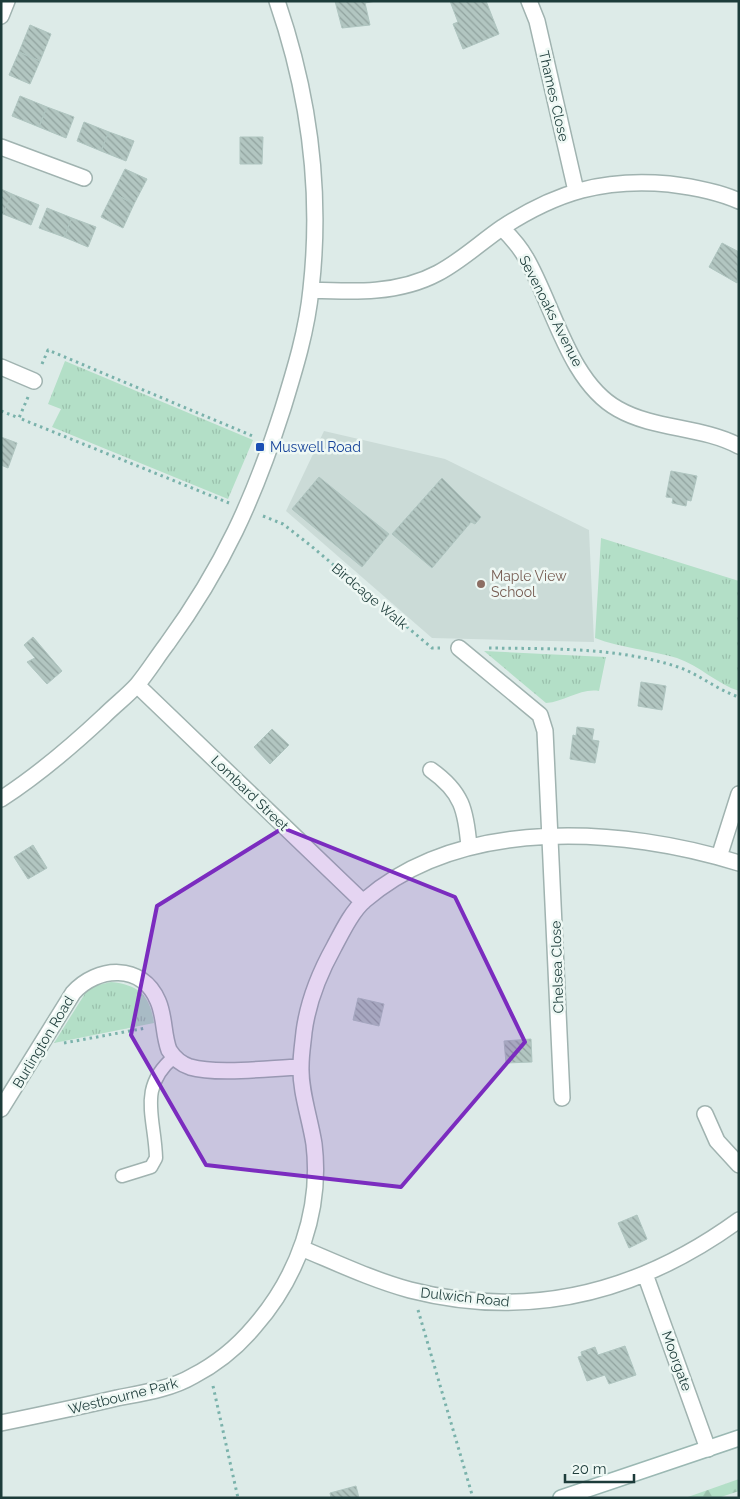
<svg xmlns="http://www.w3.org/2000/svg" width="740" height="1499" font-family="Raleway,sans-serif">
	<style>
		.built { fill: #cbdbd7 }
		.grass { fill: url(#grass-tufts) }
		.forest { fill: url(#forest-firs) }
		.building { fill: url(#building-back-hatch); stroke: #afc5c0 }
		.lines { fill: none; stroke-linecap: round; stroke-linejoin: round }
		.lane-casing { stroke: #a0b3b0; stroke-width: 15 }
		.street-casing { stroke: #a0b3b0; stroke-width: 18 }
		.secondary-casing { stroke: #9bb8b3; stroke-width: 18 }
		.path { stroke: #7ab2ab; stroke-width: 3; stroke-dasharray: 2.5 4; stroke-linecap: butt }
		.lane { stroke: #fff; stroke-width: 12 }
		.street { stroke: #fff; stroke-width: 15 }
		.secondary { stroke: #fff; stroke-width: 15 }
		.marked { fill: #7b2cbf; fill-opacity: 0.2; stroke: #7b2cbf; stroke-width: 4; stroke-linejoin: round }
		.transit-dot { fill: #1a4fb4; stroke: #eef8f4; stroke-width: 2 }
		.education-dot { fill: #8d6e63; stroke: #eef8f4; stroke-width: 2 }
		.labels { text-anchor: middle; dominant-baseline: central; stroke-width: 5; stroke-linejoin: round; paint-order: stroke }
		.street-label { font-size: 14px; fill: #1d3c3a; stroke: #eef8f4 }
		.transit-label { font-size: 14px; fill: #164399; stroke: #eef8f4; text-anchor: start }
		.education-label { font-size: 14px; fill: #785e54; stroke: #eef8f4; text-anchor: start }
	</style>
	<defs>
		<pattern id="grass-tufts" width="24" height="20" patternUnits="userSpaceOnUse" patternTransform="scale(1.25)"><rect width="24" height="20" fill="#b3dfc7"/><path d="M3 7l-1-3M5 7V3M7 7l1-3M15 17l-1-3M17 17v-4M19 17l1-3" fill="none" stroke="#9ac0ac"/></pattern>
		<pattern id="forest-firs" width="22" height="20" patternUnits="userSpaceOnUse" patternTransform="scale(1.25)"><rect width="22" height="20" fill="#b3dfc7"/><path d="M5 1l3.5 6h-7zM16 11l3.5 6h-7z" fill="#9ac0ac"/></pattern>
		<pattern id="building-back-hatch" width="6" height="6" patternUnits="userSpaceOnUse" patternTransform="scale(1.25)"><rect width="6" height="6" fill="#b2c6c1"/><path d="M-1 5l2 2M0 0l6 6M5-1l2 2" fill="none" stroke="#90a29e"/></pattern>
	</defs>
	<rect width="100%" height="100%" fill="#ddebe8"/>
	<path class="built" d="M324,431L445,459L589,530L594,642L432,638L286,511Z"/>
	<path class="grass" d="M65,361L253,440L228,499L52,427L61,409L48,404Z
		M601,538L739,581V691C717,684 700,666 677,658C650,650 621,648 595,638Z
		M484,651L606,657L599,691C580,688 565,702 546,703Z
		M111,982C139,985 150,995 154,1023L54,1043L86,992L94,986Z"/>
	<path class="forest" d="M739,1479V1491L718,1498H685Z"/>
	<path class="building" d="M335,1H376L365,3L370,25L342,28Z
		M450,1H486L499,34L463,49L453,24L458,22Z
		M30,25L51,34L40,61L19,52Z
		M19,52L40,61L30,84L9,75Z
		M20,96L47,107L39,127L12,116Z
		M47,107L74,117L66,138L39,127Z
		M84,122L109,132L101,151L77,141Z
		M109,132L134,141L126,161L101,151Z
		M240,137H263L262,164H240Z
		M125,169L147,179L134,204L113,193Z
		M1,189L12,194L3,214L1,213Z
		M113,193L134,204L123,228L101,217Z
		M12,194L39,205L31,225L3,214Z
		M47,208L72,218L64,237L39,228Z
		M72,218L96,227L88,247L64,237Z
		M722,243L739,252L737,283L709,267Z
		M1,437L17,443L8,468L1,465Z
		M671,471L697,476L691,501L687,500L686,506L672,503L673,498L666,497Z
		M319,477L389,534L362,567L292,509Z
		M442,478L481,517L475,524L471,522L432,568L392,534Z
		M33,637L62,671L47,684L27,662L35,658L24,645Z
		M641,682L666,686L662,710L638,706Z
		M577,727L594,729L592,740L599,741L595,763L570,759L573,735L576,736Z
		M272,729L289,745L270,764L254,747Z
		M33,845L47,868L28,879L14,857Z
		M358,998L384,1004L379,1026L353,1020Z
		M531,1039L532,1062L506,1063L504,1041Z
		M637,1215L647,1239L629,1248L618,1223Z
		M625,1346L636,1375L609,1384L605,1375L587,1381L578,1357L582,1356L581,1352L595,1347L598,1355Z
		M356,1486L359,1498H331L330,1493Z"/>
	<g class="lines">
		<defs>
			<path id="lane" d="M122,1176L151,1167L156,1158C155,1117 137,1088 174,1057"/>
			<path id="street" d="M529,1L537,21L576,191
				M1,16L7,1
				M1,147L84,178
				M502,228C511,237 520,247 526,258C553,304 569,382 618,409C655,430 701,426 739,446
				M311,290C354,292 399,294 438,273C461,261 481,242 503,227C557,192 604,178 669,184C693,187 717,191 739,201
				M1,367L34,381
				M459,648L540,715L545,731L562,1098
				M137,685L363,902
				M431,770C462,792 466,810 469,847
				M1,799C38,775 72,746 104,716C115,705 127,696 137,685C148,672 157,657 167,644C223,567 254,499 283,408C295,369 307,330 311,289C322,191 309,94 277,1
				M719,857L739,794
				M1,1109L73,993C97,966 142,963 158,1001C165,1017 163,1034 169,1050C174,1058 181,1064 190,1067C217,1075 271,1068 300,1067
				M705,1114L717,1141L739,1165
				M301,1248C337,1263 373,1280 410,1290C531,1321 640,1292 739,1220
				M645,1274L708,1449
				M1,1423C40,1415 79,1407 117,1398C143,1393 171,1389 193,1376C216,1364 238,1346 254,1327C298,1277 322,1210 314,1144C310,1118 300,1091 301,1066C301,1054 303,1043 304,1032C308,1001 319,974 334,947C342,932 352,911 365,900C463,816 623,827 739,863"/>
			<path id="secondary" d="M561,1498L739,1438"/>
		</defs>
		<use href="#lane" class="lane-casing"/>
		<use href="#street" class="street-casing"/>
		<use href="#secondary" class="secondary-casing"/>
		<path class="path" d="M42,364L48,350L255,437
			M28,397L19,418L229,503
			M1,411L19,418
			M263,516L283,524L310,545L432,648H440
			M489,648C552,649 617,647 678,667C699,674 717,690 739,697
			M64,1043L146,1028
			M418,1310L473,1498
			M213,1386L238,1498"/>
		<use href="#lane" class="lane"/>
		<use href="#street" class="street"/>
		<use href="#secondary" class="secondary"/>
	</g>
	<path class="marked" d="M283,828L455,897L525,1042L401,1187L206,1165L131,1035L157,906Z"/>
	<rect class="transit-dot" x="255" y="442" width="10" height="10" rx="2.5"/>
	<circle class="education-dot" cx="481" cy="584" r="5"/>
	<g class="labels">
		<g class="street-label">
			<text transform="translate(554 96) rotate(77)">Thames Close</text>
			<text transform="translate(551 311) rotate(63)">Sevenoaks Avenue</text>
			<text transform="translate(370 596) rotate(40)">Birdcage Walk</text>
			<text transform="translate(250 793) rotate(44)">Lombard Street</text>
			<text transform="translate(557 967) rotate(-92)">Chelsea Close</text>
			<text transform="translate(43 1042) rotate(-59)">Burlington Road</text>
			<text transform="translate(465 1297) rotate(6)">Dulwich Road</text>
			<text transform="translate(677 1361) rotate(70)">Moorgate</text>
			<text transform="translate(123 1396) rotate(-14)">Westbourne Park</text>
		</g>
		<g class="transit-label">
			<text x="270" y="447">Muswell Road</text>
		</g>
		<g class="education-label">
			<text x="491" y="576">Maple View<tspan x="491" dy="16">School</tspan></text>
		</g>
	</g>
	<rect width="740" height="1499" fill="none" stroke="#1d3c3a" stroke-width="5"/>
	<path d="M565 1474v8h69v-8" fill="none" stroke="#1d3c3a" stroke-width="2.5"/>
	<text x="572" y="1474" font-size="15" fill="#1d3c3a" stroke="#eef8f4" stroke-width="4" paint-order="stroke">20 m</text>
</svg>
